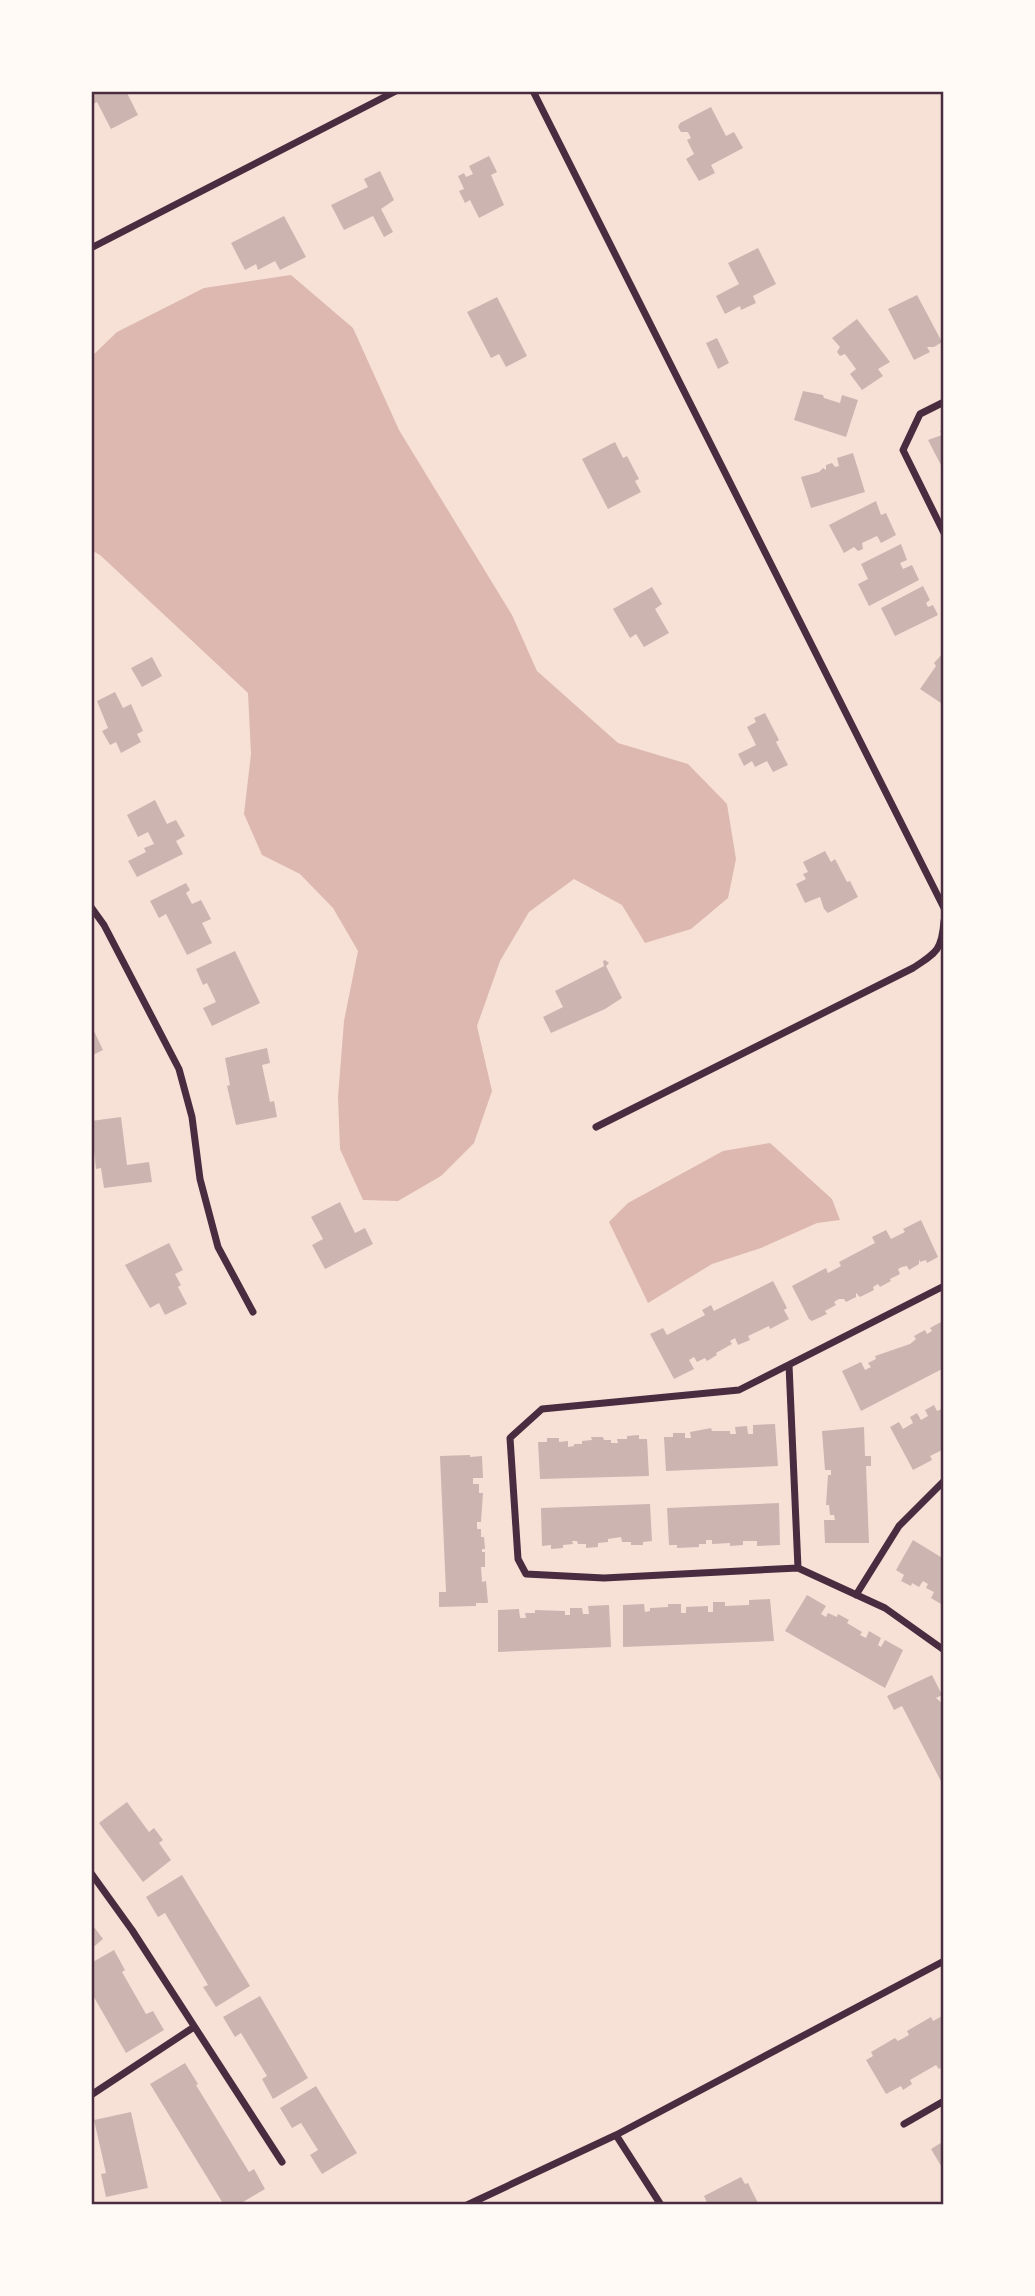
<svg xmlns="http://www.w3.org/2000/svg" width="1035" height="2296" font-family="'Alegreya Sans',sans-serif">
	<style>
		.water { fill: #dcb8b0 }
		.building { fill: #ccb4b1 }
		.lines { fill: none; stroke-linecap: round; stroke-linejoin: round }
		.minor { stroke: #4a2c40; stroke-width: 7 }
		.neatline { fill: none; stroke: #4a2c40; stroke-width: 2.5 }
	</style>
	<rect width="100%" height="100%" fill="#f7e1d7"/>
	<path class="water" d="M291,275L353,328L399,430L512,615L537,671L618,743L688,764L727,804L736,859L728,898L691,929L645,943L622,905L574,879L529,912L500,961L477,1026L492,1091L474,1143L441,1176L398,1201L363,1200L340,1149L338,1097L344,1021L358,951L333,908L300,874L262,855L244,814L251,754L248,693L100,555L91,550V357L117,332L204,288Z
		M770,1143L832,1199L840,1220L817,1223L761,1248L712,1264L648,1303L609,1222L628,1203L723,1151Z"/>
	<path class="building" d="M91,91H126L138,115L111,129L97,102L91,105Z
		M711,107L726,136L734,132L743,148L711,165L715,173L699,181L686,159L694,154L687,140L691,138L688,132H681L678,127L680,123Z
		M489,156L497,172L491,175L504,205L479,218L470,200L465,203L459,191L464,189L458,176L464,173L466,177L473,174L469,166Z
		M380,171L394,200L381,209L393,232L384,237L373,216L344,230L331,205L368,187L364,179Z
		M284,216L306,257L280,270L275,261L258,270L256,264L245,270L231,243Z
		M758,248L776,284L753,296L756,303L741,310L740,306L725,314L716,296L739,284L728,263Z
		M917,295L942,342L934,347H927L930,352L914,360L888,309Z
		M497,297L527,356L506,367L499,354L491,358L467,312Z
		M857,319L890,362L878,369L883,376L862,390L850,374L856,369L845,354L840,356L837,352L840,347L832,338Z
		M717,338L729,363L718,369L706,343Z
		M803,391L823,395L824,398L840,403L842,395L858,400L846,437L794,420Z
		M944,429V471L928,440L942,435L940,431Z
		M615,442L623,458L627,456L639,479L635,481L641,492L608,509L582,459Z
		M853,453L865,492L811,508L801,477L819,472L823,468L826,470V465L832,463L835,467L839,466L837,458Z
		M876,501L881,515L886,513L896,535L881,543L877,536L862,543L863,549L858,551L854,547L844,553L829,525Z
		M901,544L907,560L900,563L903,569L912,565L919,580L869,606L858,584L868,579L861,564Z
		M923,586L930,600L926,603L928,607L933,605L938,615L895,636L881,608Z
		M652,587L662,604L655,609L669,633L644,647L636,634L630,638L613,609Z
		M944,652V705L920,689L936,666L934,663Z
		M152,657L162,676L142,687L131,668Z
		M115,692L123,708L131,704L143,731L137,734L141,742L121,753L116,742L110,745L102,731L108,728L97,701Z
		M765,713L779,740L776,742L788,765L773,772L767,761L755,767L752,761L744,766L738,754L756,745L747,727L756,722L754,718Z
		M155,800L167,824L176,820L185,836L176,841L183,854L137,877L128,861L146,852L144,848L154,844L148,832L138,837L127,815Z
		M825,851L831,862L835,859L847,882L850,881L858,897L828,913L824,909L820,897L805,903L796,884L806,879L803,874L808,872L803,862Z
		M186,883L190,890L186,893L192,904L201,900L211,919L202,923L212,943L187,955L166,914L159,918L150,901Z
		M235,951L260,1003L212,1026L203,1008L216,1002L207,983L203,985L196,969Z
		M605,960L609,963L606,966L622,998L605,1009L551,1033L543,1017L563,1007L555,991L604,966L603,961Z
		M93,1029L103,1050L91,1056V1030Z
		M267,1048L270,1063L262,1065L270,1102L274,1101L277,1117L236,1125L227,1086L230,1085L225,1058Z
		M121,1117L127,1165L149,1162L152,1182L104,1188L101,1168L96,1169L91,1121Z
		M340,1202L355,1233L365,1228L373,1244L325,1269L312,1245L323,1239L311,1217Z
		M921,1220L938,1257L927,1263L926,1260L920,1262L919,1259V1264L909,1270L907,1266L902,1267L898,1269L900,1274L890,1279L891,1281L880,1287L878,1284L873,1287L874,1290L860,1297L856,1293V1297L846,1302L844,1299H839L834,1302L836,1305L825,1311L827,1314L812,1321L809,1319L792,1286L826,1268L828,1273L841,1266L839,1262L875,1243L872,1237L886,1230L891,1239L905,1232L903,1229Z
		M169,1243L183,1270L175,1274L181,1285L178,1287L187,1304L165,1315L159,1303L150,1308L125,1265Z
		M773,1281L787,1308L784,1310L789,1319L770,1329L769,1326L748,1336L750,1340L738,1345L735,1338L730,1341L732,1344L716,1353L717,1355L707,1361L705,1358L697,1362L694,1357L689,1360L694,1369L674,1379L650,1334L663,1328L667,1335L705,1315L702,1310L711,1305L714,1311Z
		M941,1322L944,1324V1368L861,1411L842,1371L861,1362L865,1370L871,1367L868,1363L876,1359L875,1356L910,1344L916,1339L914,1336L925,1330L927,1334L932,1331L930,1328Z
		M934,1405L937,1411L944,1408V1449L930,1456L932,1460L913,1470L890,1427L899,1422L903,1429L913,1423L910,1417L917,1413L921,1420L928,1416L925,1410Z
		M775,1424L778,1466L666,1471L664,1437H673V1433H685V1438H691L690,1432L711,1428L712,1431H730V1434H736L735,1427L747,1426L748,1434H753V1425Z
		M864,1427L865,1456H871V1466H866L869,1543H825L824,1520H835L834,1515H830L829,1505H826L828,1475H831V1470H825L822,1431Z
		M639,1435V1439H647L649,1476L540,1479L538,1442H547V1438H559V1442L568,1441V1447L574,1446V1444H582V1441L592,1440L591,1437H603L604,1440H611V1443H618L617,1439H627V1436Z
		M470,1455V1457L482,1456L483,1478H473V1484H479V1493H483L481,1522H477V1529H481V1537H484L485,1549H482V1552H485V1567H481L482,1582L486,1581L488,1603H476V1606L439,1607V1592H446L440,1456Z
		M779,1503L780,1545L757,1546V1541H743V1545L730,1546V1543L712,1544V1540H706V1544H699V1547L677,1548V1545H669L667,1508Z
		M650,1504L652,1541L643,1542V1545H631V1542H622L621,1537L608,1539V1542L598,1543V1547L586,1548V1544H578L577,1541H572L573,1544L563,1545V1548L551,1549V1545L542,1546L541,1508Z
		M913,1540L944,1559V1601L941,1604L931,1598L934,1592L926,1588L928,1584L923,1581L919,1587L912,1583L911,1586L901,1581L904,1575L896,1570Z
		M807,1595L826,1606L821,1614L826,1617L828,1613L837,1617L838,1614L849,1620L847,1623L862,1632L860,1635L866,1638L869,1631L881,1638L878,1645L881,1647L885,1640L903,1650L885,1688L785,1631Z
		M770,1599L774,1641L623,1647V1605L644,1604L645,1612L650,1611V1608L668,1607V1604H681V1613H686V1607L708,1606V1612H713V1602H725V1606L749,1605V1600Z
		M609,1605L611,1647L498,1652V1610L519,1609L520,1618H526L525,1613H535V1610L565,1611V1615H570V1608H582L583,1614H589L588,1606Z
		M932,1675L942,1695L936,1698L944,1705V1787L902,1706L894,1710L887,1696Z
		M127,1802L149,1832L154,1828L163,1840L159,1843L171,1860L143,1882L99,1823Z
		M182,1875L250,1986L216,2007L203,1987L208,1985L165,1913L158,1917L146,1897Z
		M91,1923L103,1939L91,1949Z
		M114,1950L125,1970L122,1972L146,2014L153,2011L164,2030L126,2053L91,1992V1963Z
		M260,1996L308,2078L273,2099L262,2079L267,2076L241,2033L235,2037L223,2017Z
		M944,2015V2066L939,2069L936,2065L910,2080L912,2084L903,2090L901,2086L886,2094L866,2060L873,2056L871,2052L895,2038L898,2041L909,2035L907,2031L931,2017L933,2021Z
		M185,2063L198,2084L196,2085L249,2172L254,2169L265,2189L238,2205H224L150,2084Z
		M316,2086L357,2153L322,2174L310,2155L318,2150L301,2123L292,2128L280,2108Z
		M131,2112L148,2188L106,2197L101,2174L106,2173L94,2120Z
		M944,2141V2171L931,2149Z
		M741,2177L745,2184L748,2183L759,2205H708L704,2196Z"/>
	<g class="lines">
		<path class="minor" d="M533,91L944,908
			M91,248L396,91
			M944,402L920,414L903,450L944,533
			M91,907L104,925L179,1069L192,1117L200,1179L218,1247L253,1312
			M596,1127L913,968C936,953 942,950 944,921
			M944,1286L739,1390L542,1409L510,1438L518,1559L526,1574L604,1578L798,1568L885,1608L944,1650
			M789,1365L798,1568
			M856,1595L899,1526L944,1481
			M91,1873L132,1930L282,2162
			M91,2095L194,2027
			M904,2124L944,2101
			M616,2135L661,2205
			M467,2205L616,2135L944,1961"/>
	</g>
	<rect width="1035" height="2296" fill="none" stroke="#fffaf5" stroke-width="186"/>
	<rect x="93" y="93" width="849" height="2110" class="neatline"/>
</svg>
